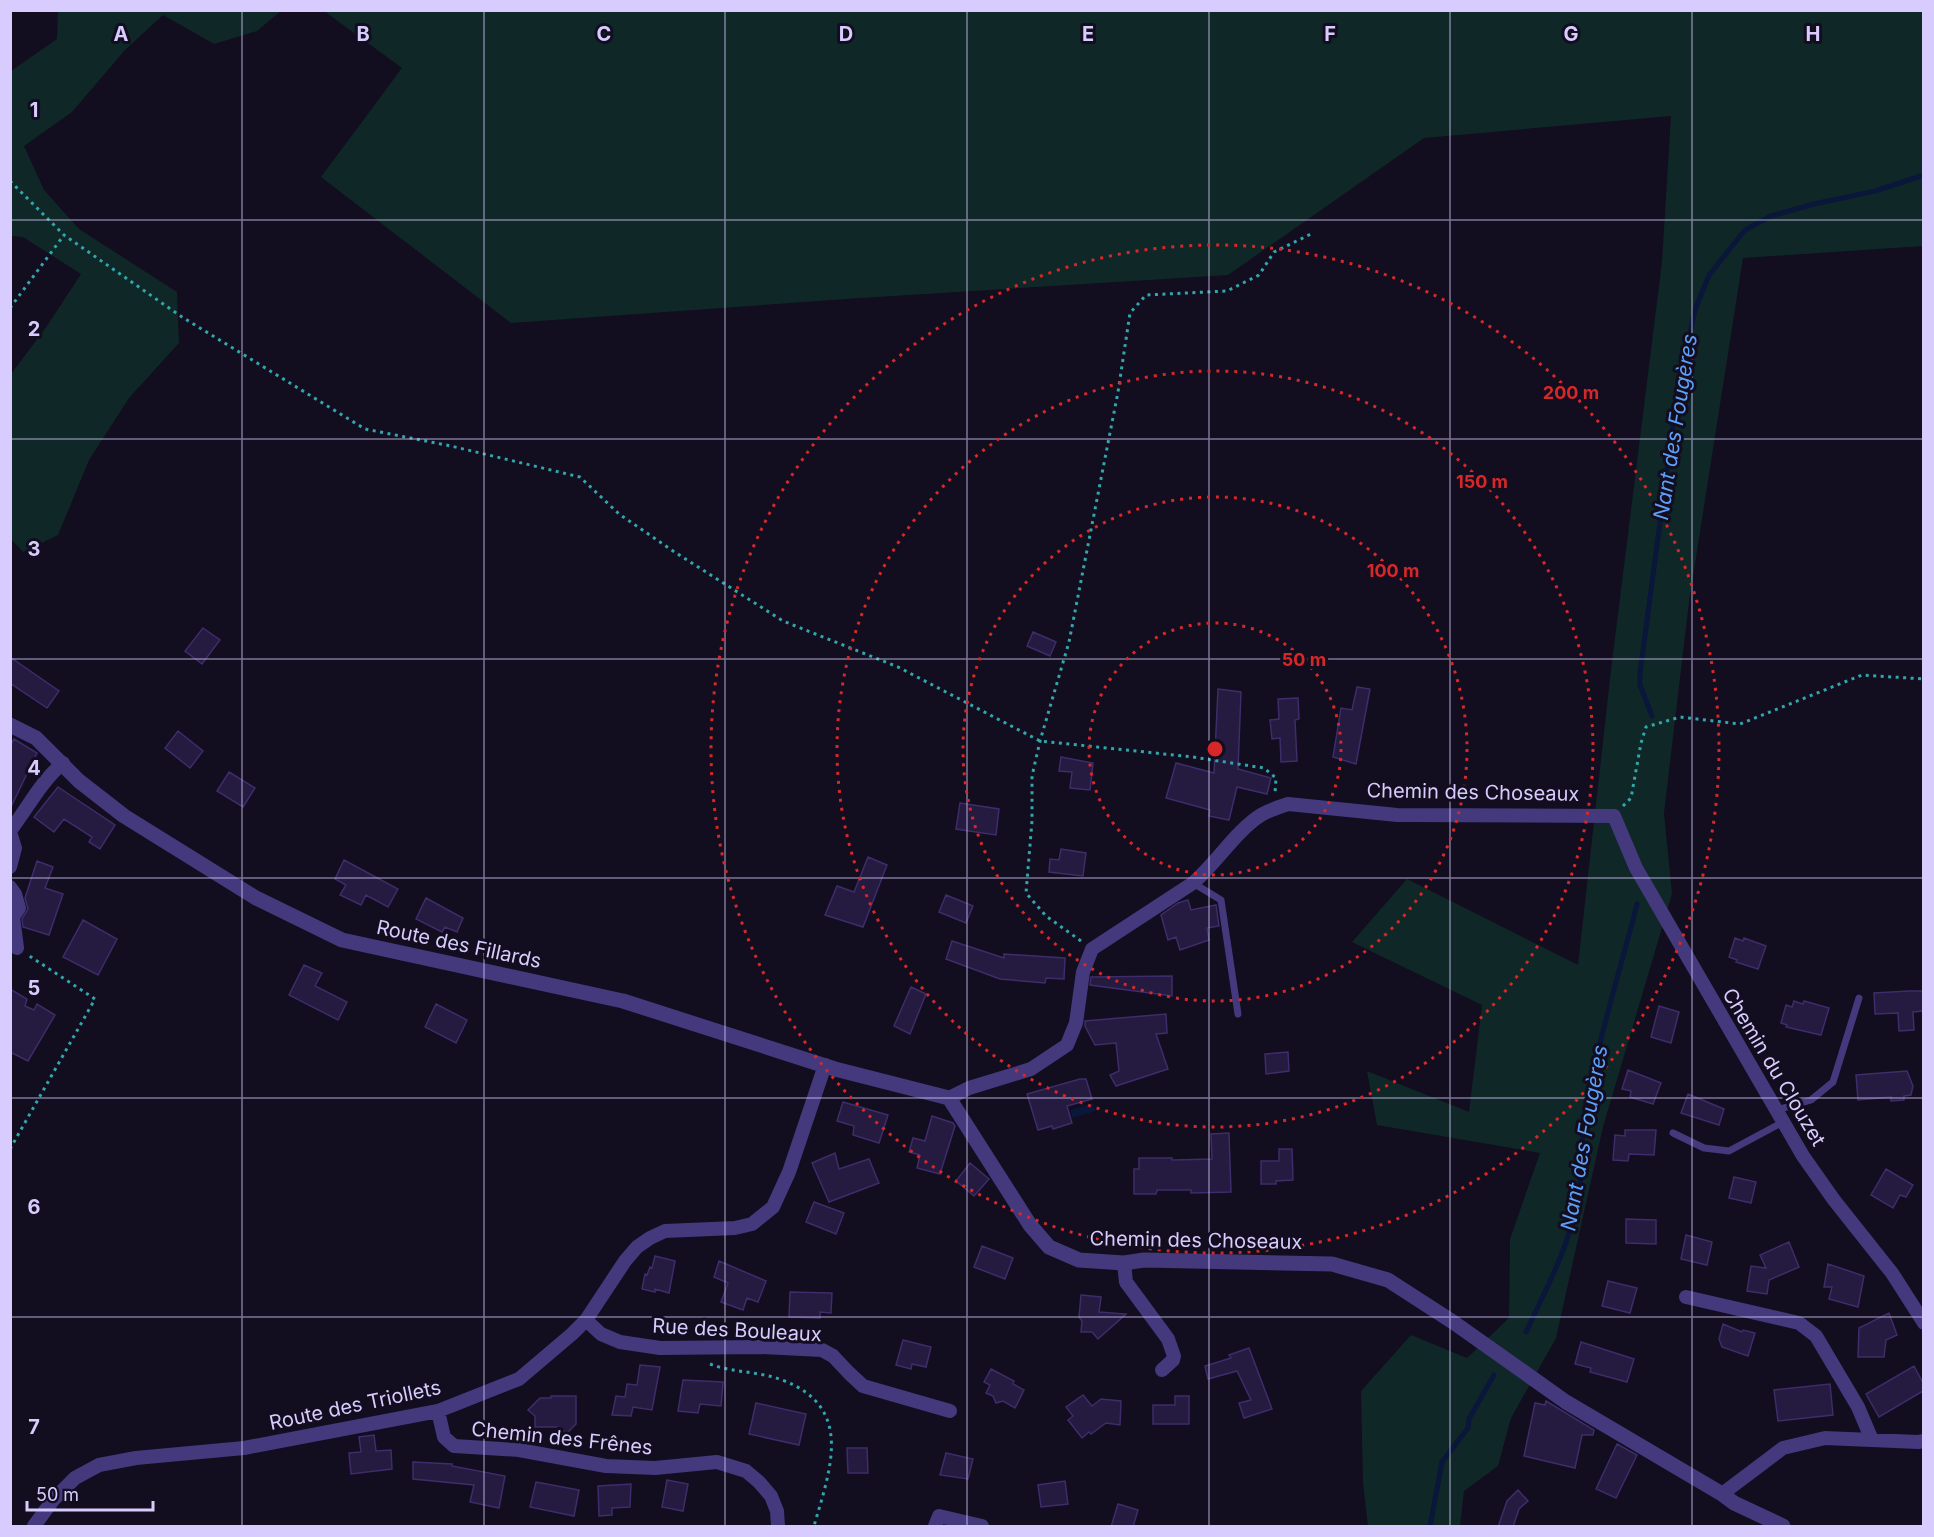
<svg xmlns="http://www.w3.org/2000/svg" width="1934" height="1537" font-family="Inter,sans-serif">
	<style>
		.green { fill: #102728 }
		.water { fill: #0a163a }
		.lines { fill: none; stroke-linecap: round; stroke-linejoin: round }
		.stream { stroke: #0a163a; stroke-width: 5 }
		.building { fill: #251a3f; stroke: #3f2c6a; stroke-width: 1.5 }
		.path { stroke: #31a7ad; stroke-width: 3; stroke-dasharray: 3 4.5; stroke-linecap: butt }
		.service { stroke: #43397c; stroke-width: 7 }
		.minor { stroke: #43397c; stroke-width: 14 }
		.tertiary { stroke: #43397c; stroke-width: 15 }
		.grid { fill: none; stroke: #d7ccfd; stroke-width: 1.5; stroke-opacity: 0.55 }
		.ring { fill: none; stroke: #d62828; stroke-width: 3; stroke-dasharray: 3 6 }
		.labels { text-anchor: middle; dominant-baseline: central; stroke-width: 6; stroke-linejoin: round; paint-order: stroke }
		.street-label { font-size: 20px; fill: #d7ccfd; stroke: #120d1f }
		.water-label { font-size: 21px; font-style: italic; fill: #5da0fa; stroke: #120d1f }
		.grid-label { font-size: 20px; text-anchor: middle; font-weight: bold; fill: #d7ccfd; stroke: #120d1f; stroke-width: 6; stroke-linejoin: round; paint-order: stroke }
		.centre { fill: #d62828; stroke: #120d1f; stroke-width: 3 }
		.ring-label { font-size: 18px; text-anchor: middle; font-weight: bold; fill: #d62828; stroke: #120d1f; stroke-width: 6; stroke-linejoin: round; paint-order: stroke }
	</style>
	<rect width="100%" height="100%" fill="#120d1f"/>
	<path class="green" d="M58,11H281L257,31L214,44L163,15L125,50L72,112L24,146L44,190L79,229L177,292L179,343L129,398L89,460L58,535L23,552L11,539V374L47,326L81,274L23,237L11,236V71L57,39Z
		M324,11H1923V246L1743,258L1689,602L1664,813L1672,894L1603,1127L1556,1338L1511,1418L1498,1466L1464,1491L1460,1526H1368L1363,1483L1361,1391L1411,1335L1467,1358L1509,1318L1510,1239L1540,1153L1377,1125L1367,1071L1469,1112L1482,1005L1352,942L1407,879L1578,965L1611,670L1662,262L1671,116L1424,138L1228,275L860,298L511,323L321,177L402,68Z"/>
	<path class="water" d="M1093,1103L1096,1111L1073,1118L1070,1110Z"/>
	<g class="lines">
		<path class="stream" d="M1652,716L1640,685V673L1678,387L1695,310L1709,275L1745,230L1771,216L1814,204L1875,191L1924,175
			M1526,1332C1546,1289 1569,1247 1578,1200C1584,1168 1580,1136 1586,1104C1599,1037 1620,971 1637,904
			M1430,1526L1442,1462L1468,1428L1469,1419L1494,1375"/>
	</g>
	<path class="building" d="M203,628L220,640L202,664L185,651Z
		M1033,632L1056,642L1050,656L1027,646Z
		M10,657L59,691L47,708L10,683Z
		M1357,687L1370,689L1356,764L1333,757L1341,708L1352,710Z
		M1218,689L1241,692L1238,769L1271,778L1267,794L1237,787L1229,820L1209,816L1210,810L1166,798L1176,763L1214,773Z
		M1298,698L1299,719L1295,720L1297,761L1281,762L1280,738L1272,739L1270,720L1279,719L1278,699Z
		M178,731L203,751L190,768L165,748Z
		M14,739L37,753L10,809V746Z
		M1061,757L1093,763L1090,790L1070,788L1072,772L1059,771Z
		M229,772L255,788L243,807L217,791Z
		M58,787L115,825L100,849L89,842L92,837L64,819L54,832L34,817Z
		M960,803L999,809L996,835L956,829Z
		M1061,849L1086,853L1083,876L1049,872L1050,859L1059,860Z
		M868,857L887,865L863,927L825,915L837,886L854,892Z
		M344,860L398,889L388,907L366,895L361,905L340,895L346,885L335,879Z
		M37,861L53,867L45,888L63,894L49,935L23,927L22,919L28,909L25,898Z
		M946,895L973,906L966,923L939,912Z
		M426,898L463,918L457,932L445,927L442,932L416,919Z
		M1188,900L1191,910L1216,905L1219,926L1207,928L1209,940L1180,950L1176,937L1168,940L1161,915L1178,903Z
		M83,920L117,939L98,975L63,957Z
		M1735,938L1743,941L1744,938L1766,946L1758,969L1736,962L1737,960L1729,957Z
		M952,941L1004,958V954L1065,958L1064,979L1046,978L1045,983L1000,979L946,959Z
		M304,965L322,973L315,986L347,1002L338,1020L289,995Z
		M1172,976V996L1090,985L1091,977Z
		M911,987L926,994L910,1034L894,1026Z
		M10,989L27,999L25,1006L34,1010L37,1004L55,1015L28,1061L10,1052Z
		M1909,991H1923V1011L1913,1012L1914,1030L1899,1031L1898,1013L1875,1014L1874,993Z
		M1794,1001L1803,1004L1804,1001L1829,1008L1821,1035L1786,1027L1787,1025L1781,1023L1786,1005L1792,1007Z
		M436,1004L467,1020L456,1043L425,1027Z
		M1659,1006L1679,1012L1671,1043L1651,1037Z
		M1166,1014L1167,1033L1156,1034L1168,1069L1116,1086L1110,1075L1119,1071L1116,1043L1095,1045L1085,1026V1021Z
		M1288,1052L1289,1071L1266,1074L1265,1054Z
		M1628,1070L1661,1083L1653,1104L1630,1097L1631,1091L1622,1089Z
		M1907,1071L1913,1086L1911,1095L1904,1096V1100L1891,1101V1097L1858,1100L1856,1075Z
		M1080,1079H1086L1092,1099L1067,1106L1072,1123L1053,1129L1052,1126L1038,1130L1027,1094Z
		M1688,1094L1724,1109L1719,1125L1681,1113Z
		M843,1102L888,1115L879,1143L853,1135L854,1126L837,1121Z
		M932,1116L953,1123L955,1126L940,1174L917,1168L920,1155L909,1152L913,1138L925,1141Z
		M1625,1130H1656L1654,1155L1629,1154L1628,1161L1613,1160L1615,1135L1625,1136Z
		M1229,1133L1231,1192L1191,1193V1190H1157L1156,1194H1134V1169H1139V1158H1172V1160L1212,1159L1211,1134Z
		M1279,1149H1292L1293,1180L1276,1181V1184H1261V1161H1279Z
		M835,1153L839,1169L869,1159L879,1183L829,1202L812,1163Z
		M970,1163L989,1179L974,1196L956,1181Z
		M1886,1169L1913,1185L1906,1197L1900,1195L1893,1208L1871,1195Z
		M1734,1177L1756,1182L1751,1203L1729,1198Z
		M814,1202L844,1213L836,1234L806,1222Z
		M1626,1219L1656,1220V1244L1626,1243Z
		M1686,1235L1712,1242L1707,1265L1681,1259Z
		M1789,1242L1799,1267L1769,1280L1767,1294L1747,1291L1751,1266L1766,1268L1760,1255Z
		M982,1246L1013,1258L1005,1279L974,1267Z
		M655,1256L675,1261L669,1293L655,1289V1292L642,1289L645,1274L647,1275L650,1267L652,1268Z
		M719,1261L766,1281L758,1302L747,1298L743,1310L721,1302L728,1283L714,1277Z
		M1828,1264L1864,1276L1858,1307L1829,1299L1832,1287H1824Z
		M1608,1281L1637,1288L1630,1313L1602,1306Z
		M790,1292L832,1293L831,1313L820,1312V1318L789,1317Z
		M1081,1295L1101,1297L1099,1312L1126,1314L1098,1339L1092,1332H1081L1082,1321L1079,1317Z
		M1889,1313L1897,1335L1886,1340L1884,1357H1858L1859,1328Z
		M1723,1324L1742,1332L1743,1330L1755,1333L1748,1356L1722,1347L1719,1339Z
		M903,1340L931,1347L926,1367L912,1364L911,1369L896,1365Z
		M1581,1342L1634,1359L1627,1382L1590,1372L1591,1368L1575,1364Z
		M1249,1348L1272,1409L1244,1418L1239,1403L1251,1400L1237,1371L1208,1379L1205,1366L1231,1358L1229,1355Z
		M640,1365L660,1367L652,1410L633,1407L631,1416L612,1415L616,1396L625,1397L627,1384L637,1385Z
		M1914,1366L1923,1383V1391L1879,1417L1866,1394Z
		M991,1369L1014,1381L1013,1384L1024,1390L1015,1408L1003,1401L996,1403L993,1396L986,1393L990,1385L984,1382Z
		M683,1380L723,1382L721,1406L700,1404L698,1413L678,1411Z
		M1830,1384L1833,1415L1778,1421L1774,1390Z
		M1083,1395L1092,1406L1101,1399L1121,1401L1120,1425L1106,1423L1091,1434L1089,1432L1082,1438L1068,1420L1073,1416L1066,1407Z
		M551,1396H576V1424L568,1432H558V1427H535V1416L528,1410L540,1398H551Z
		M1175,1396H1189V1424H1153V1405H1175Z
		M1546,1401L1594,1430L1593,1435H1582L1575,1468L1524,1456L1535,1403L1545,1405Z
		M756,1403L806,1414L799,1445L749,1434Z
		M374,1435L376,1451L391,1450L392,1469L351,1474L349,1453L361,1452L359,1437Z
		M1617,1444L1637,1455L1616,1498L1596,1489Z
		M847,1448H867L868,1473H848Z
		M946,1453L973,1459L968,1479L940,1475Z
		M413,1462L452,1464V1466L505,1476L499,1508L470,1502L474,1485L413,1479Z
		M667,1480L688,1484L683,1511L662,1507Z
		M1065,1481L1068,1504L1041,1507L1038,1485Z
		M536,1482L579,1490L574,1516L530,1507Z
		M631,1484L630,1507L612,1508V1515L599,1516L598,1486Z
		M1518,1490L1528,1501L1519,1509L1513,1527H1498L1507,1501Z
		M1118,1504L1138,1510L1133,1527H1111Z"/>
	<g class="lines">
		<path class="path" d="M10,181L64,235L182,317L365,429L451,446L580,477L619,514L673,551L783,621L898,667L1040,741L1193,757L1264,768L1276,778L1275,793
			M10,308L64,235
			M1623,806L1631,798L1641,743L1646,727L1680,717L1740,724L1862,675L1924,679
			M1081,941L1046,916L1026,893L1032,821V776L1040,741L1069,642L1118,392L1130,313L1146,295L1227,291L1259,275L1274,252L1311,234
			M10,1149L95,999L28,955
			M710,1364C733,1373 759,1371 782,1380C855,1407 830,1470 814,1526"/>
		<path class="service" d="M1193,883L1221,900L1238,1014
			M1777,1110L1811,1100L1833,1082L1859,998
			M1673,1133L1704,1148L1729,1151L1783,1122"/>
		<path class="minor" d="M10,831C27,809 42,780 63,763
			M10,832L15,848L10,867
			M10,887L15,894L19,908L13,917L17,948
			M949,1098L969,1088L1031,1069L1067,1045L1076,1023L1083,972L1092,949L1193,883C1215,864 1238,829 1261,815C1269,810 1279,807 1288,804L1397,815L1614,816L1636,868L1803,1156L1834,1200L1892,1273L1924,1323
			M1124,1263L1126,1282L1168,1339L1174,1356L1173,1360L1162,1370
			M1686,1297L1799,1323L1816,1336L1858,1407L1872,1440
			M586,1320L601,1334L620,1342L660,1348L761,1347L822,1350L833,1356L849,1373L863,1386L950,1411
			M438,1411L444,1437L454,1446L519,1450L606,1466L655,1468L717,1462L746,1471L759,1482L771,1496L777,1511L778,1526
			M1722,1494L1783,1448L1825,1438L1918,1442L1924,1441
			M34,1526L53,1500L75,1478L99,1465L136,1458L244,1448L438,1411L519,1379L572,1334L586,1320L625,1261L637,1247L650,1238L665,1231L735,1228L752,1224L773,1207L789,1172L825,1065
			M935,1526L939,1516L982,1526"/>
		<path class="tertiary" d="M10,725L36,738L79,781L124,816L256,898L342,940L623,1001L835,1069L949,1098L1030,1225L1049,1247L1079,1260L1124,1263L1144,1260L1332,1264L1388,1280L1453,1322L1566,1402L1722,1494L1734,1503L1783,1526"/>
	</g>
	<path class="grid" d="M242,10V1526M484,10V1526M725,10V1526M967,10V1526M1209,10V1526M1450,10V1526M1692,10V1526M10,220H1924M10,439H1924M10,659H1924M10,878H1924M10,1098H1924M10,1317H1924"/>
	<g class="ring">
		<circle cx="1215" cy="749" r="126"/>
		<circle cx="1215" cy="749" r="252"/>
		<circle cx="1215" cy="749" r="378"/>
		<circle cx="1215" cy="749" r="504"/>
	</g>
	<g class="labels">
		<g class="street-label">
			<text transform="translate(1473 792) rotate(1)">Chemin des Choseaux</text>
			<text transform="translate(459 944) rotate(12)">Route des Fillards</text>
			<text transform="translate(1774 1067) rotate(59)">Chemin du Clouzet</text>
			<text transform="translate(1196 1240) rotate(1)">Chemin des Choseaux</text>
			<text transform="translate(737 1330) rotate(3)">Rue des Bouleaux</text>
			<text transform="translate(355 1405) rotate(-12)">Route des Triollets</text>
			<text transform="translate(562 1438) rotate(6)">Chemin des Frênes</text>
		</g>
		<g class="water-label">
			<text transform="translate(1675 427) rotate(-81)">Nant des Fougères</text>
			<text transform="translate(1584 1138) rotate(-80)">Nant des Fougères</text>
		</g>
	</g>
	<g class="grid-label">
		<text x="121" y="41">A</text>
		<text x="363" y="41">B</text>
		<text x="604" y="41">C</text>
		<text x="846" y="41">D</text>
		<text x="1088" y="41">E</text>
		<text x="1330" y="41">F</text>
		<text x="1571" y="41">G</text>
		<text x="1813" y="41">H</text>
		<text x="34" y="117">1</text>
		<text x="34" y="336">2</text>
		<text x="34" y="556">3</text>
		<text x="34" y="775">4</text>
		<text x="34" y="995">5</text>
		<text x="34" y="1214">6</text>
		<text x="34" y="1434">7</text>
	</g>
	<circle cx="1215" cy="749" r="9" class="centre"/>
	<g class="ring-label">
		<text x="1571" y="399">200 m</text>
		<text x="1482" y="488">150 m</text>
		<text x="1393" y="577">100 m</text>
		<text x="1304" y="666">50 m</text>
	</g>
	<rect width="1934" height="1537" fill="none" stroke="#d7ccfd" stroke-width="24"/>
	<path d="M27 1501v9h126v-9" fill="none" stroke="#d7ccfd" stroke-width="3"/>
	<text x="36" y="1501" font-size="18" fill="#d7ccfd" stroke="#120d1f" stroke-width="4.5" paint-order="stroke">50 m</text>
</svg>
